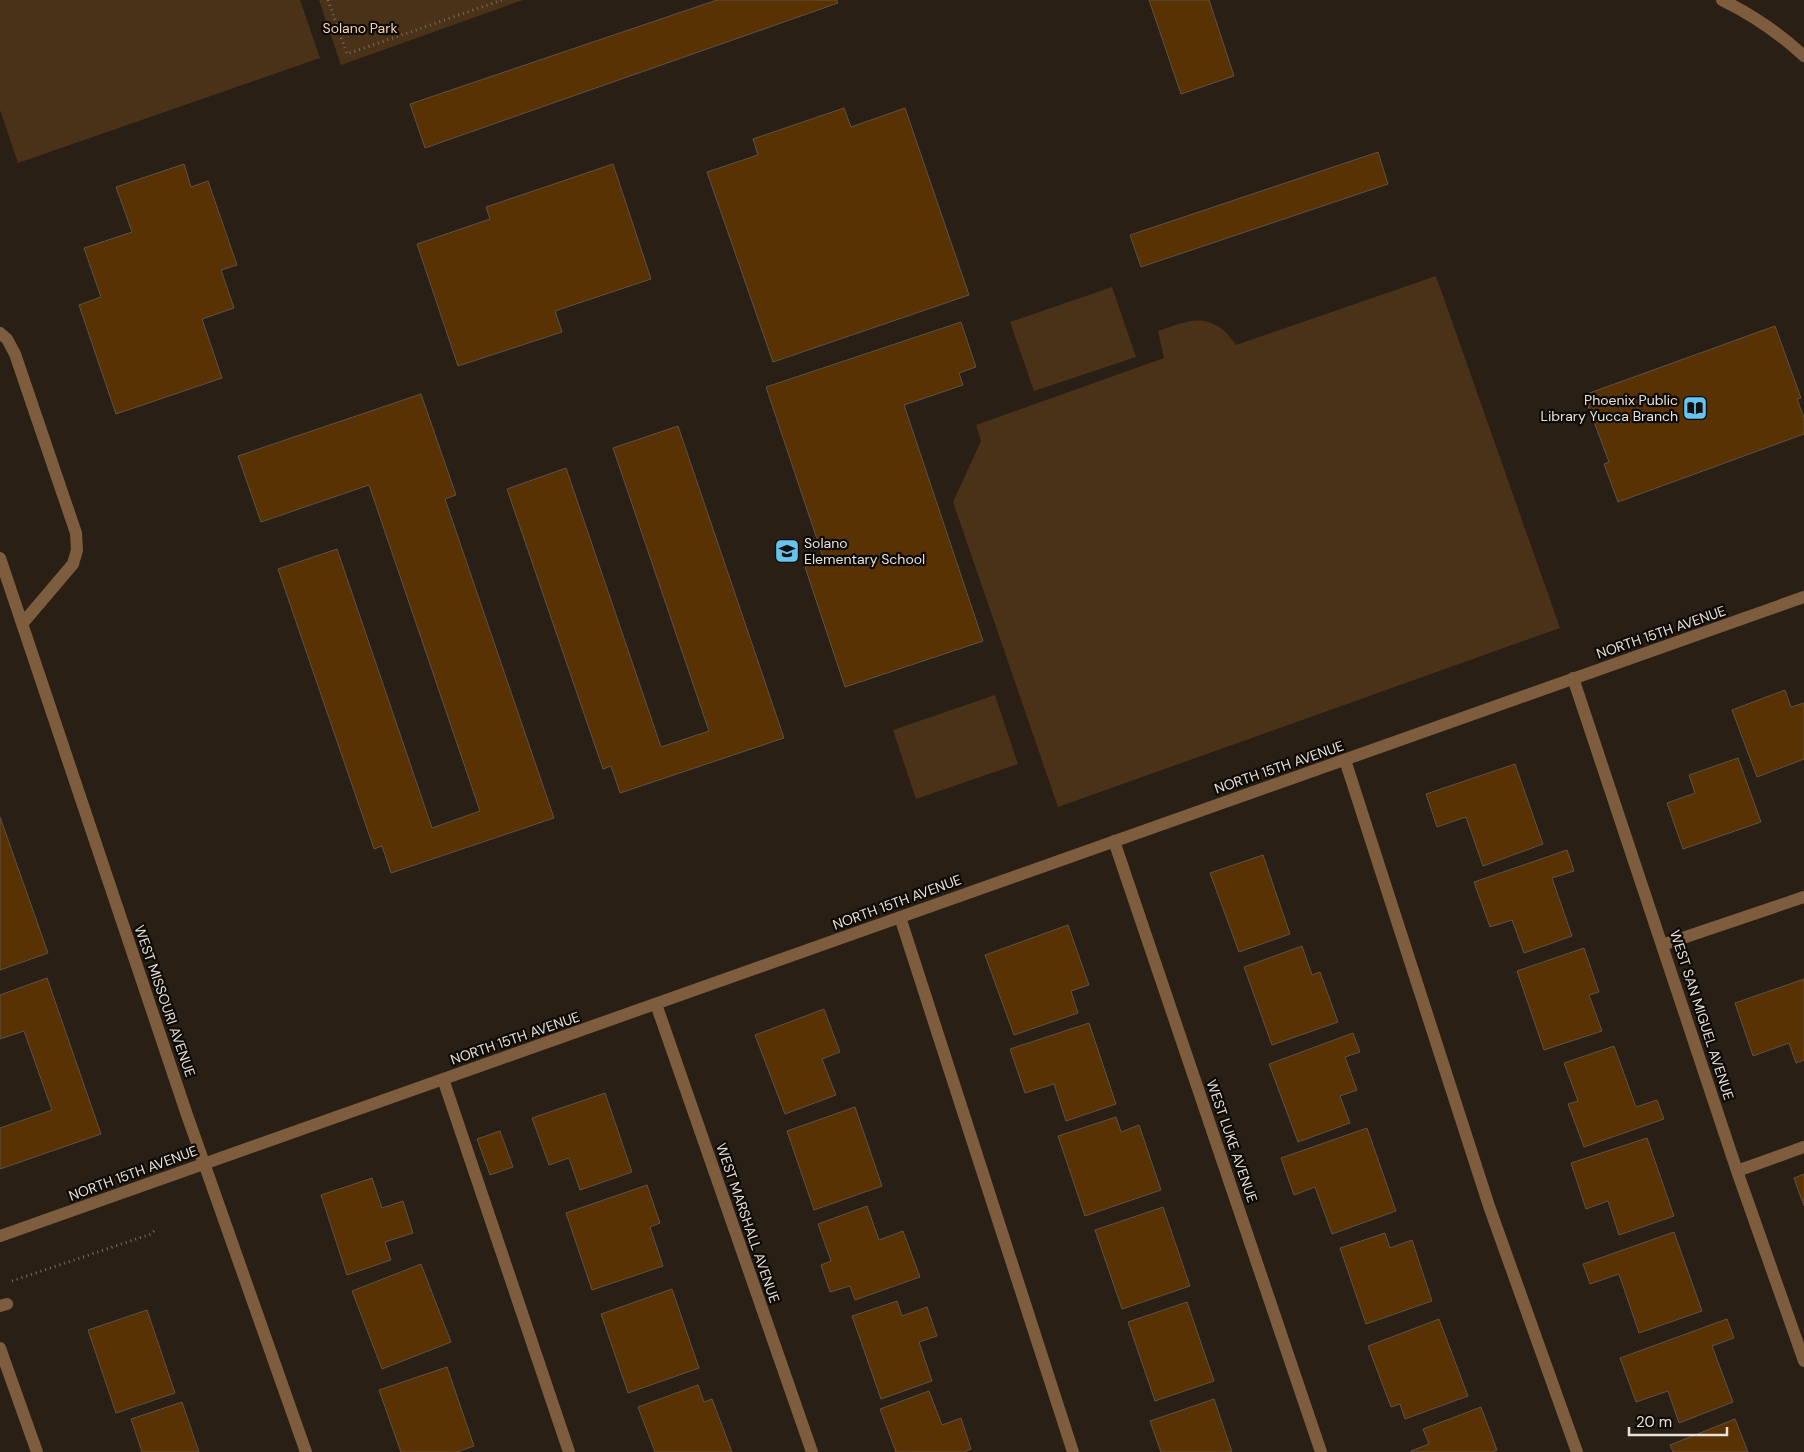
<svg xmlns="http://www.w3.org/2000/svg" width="1804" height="1452" font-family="'DM Sans',sans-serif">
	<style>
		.green { fill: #4a3219 }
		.building { fill: #583203; stroke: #5e5248 }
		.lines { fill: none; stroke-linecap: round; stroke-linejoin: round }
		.path { stroke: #776e65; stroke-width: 3; stroke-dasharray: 1 4; stroke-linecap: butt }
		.minor { stroke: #7e5d3e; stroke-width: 12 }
		.labels { text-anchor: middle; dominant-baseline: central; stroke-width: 4.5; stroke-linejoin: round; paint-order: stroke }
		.park-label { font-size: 14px; fill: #fad3af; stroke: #0e0a06 }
		.poi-label { font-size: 14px; fill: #e8e1db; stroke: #0e0a06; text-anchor: end }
		.street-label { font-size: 14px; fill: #e8e1db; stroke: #0e0a06 }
	</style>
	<rect width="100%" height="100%" fill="#291f15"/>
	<path class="green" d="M0,0H300L320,58L18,163L0,110Z
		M319,0H523L341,65Z
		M1436,276L1560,628L1058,807L953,502L981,441L976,425L1164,358L1158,331C1181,324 1201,312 1223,330C1228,334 1232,340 1236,345Z
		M1112,287L1136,357L1034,391L1010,322Z
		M995,695L1018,764L916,799L893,730Z"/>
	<path class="building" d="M717,0H837L838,3L425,148L410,104Z
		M1149,0H1209L1234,76L1181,94Z
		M844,108L851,127L905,108L969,295L773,362L707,172L758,155L753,139Z
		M1378,152L1388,184L1141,267L1130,235Z
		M184,164L191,187L208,181L237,265L221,270L234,308L202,319L222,378L116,414L79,305L101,297L84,248L132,232L116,187Z
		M613,164L651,279L555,311L562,332L458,366L417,244L490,219L486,207Z
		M961,322L976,367L959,373L963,385L904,405L983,641L845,687L805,567L824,560L766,387Z
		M1775,326L1801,398L1797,399L1804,418V434L1618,502L1604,464L1609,462L1584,395Z
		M421,394L456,495L445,499L554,818L391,873L382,846L374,849L278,569L337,549L432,828L480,811L369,485L261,522L238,456Z
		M678,426L784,738L620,793L611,766L603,769L507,489L566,468L661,747L709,731L613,448Z
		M1785,690L1791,707L1804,703V759L1757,777L1732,710Z
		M1738,758L1761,822L1683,849L1667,803L1695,793L1689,775Z
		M1515,764L1543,844L1483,866L1466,817L1437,827L1426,794Z
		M0,817L48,953L0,970Z
		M1567,850L1574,871L1552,878L1572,936L1524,953L1512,920L1490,927L1474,882Z
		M1263,855L1290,934L1239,952L1210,873Z
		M1068,925L1089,985L1071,991L1078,1013L1014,1035L985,955Z
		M1302,946L1312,975L1320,972L1338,1022L1272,1045L1244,967Z
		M1584,948L1599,992L1589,995L1602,1031L1544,1050L1517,971Z
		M47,978L101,1134L0,1169V1128L52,1110L24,1031L0,1039V995Z
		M1804,979V1060L1796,1063L1789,1043L1753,1056L1735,1003Z
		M824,1009L840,1052L822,1059L836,1095L785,1114L755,1035Z
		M1089,1023L1116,1104L1066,1121L1054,1084L1025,1093L1010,1049Z
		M1353,1033L1360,1052L1345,1057L1357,1090L1340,1096L1350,1123L1298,1142L1269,1064Z
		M1614,1046L1636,1107L1657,1100L1664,1119L1584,1147L1568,1104L1578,1101L1564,1063Z
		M605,1093L632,1172L580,1190L569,1158L549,1165L532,1118Z
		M855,1107L882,1186L814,1210L787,1131Z
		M1116,1117L1121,1132L1139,1125L1161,1190L1085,1216L1058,1136Z
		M1367,1128L1396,1211L1332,1234L1315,1187L1294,1195L1281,1158Z
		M500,1131L513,1167L490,1175L477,1139Z
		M1647,1138L1674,1216L1619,1235L1608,1201L1586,1209L1571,1163Z
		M1804,1174V1206L1794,1178Z
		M372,1178L382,1208L403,1201L413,1233L385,1242L391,1260L347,1275L321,1195Z
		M647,1185L660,1223L650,1227L663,1266L592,1290L566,1213Z
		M867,1206L879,1240L903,1231L920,1277L855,1300L850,1286L830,1292L821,1265L831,1261L818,1224Z
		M1163,1207L1190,1286L1122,1309L1095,1230Z
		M1674,1232L1702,1311L1639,1333L1619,1274L1590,1284L1583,1264Z
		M1385,1233L1390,1248L1412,1240L1432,1301L1366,1324L1340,1248Z
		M421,1264L451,1342L382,1369L352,1291Z
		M672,1289L699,1368L628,1393L601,1314Z
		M897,1301L902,1316L927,1307L937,1336L919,1342L932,1381L881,1399L852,1316Z
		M1187,1302L1214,1381L1155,1401L1128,1322Z
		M147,1310L175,1393L116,1413L88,1330Z
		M1439,1319L1468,1396L1405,1419L1400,1404L1391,1407L1368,1346Z
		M1727,1319L1734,1338L1712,1346L1733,1402L1679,1423L1668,1391L1636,1402L1620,1358Z
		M447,1367L474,1446L457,1452H401L379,1390Z
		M698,1385L704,1402L712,1399L732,1452H655L638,1407Z
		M929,1391L942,1425L961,1418L971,1449L964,1452H896L880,1409Z
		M1214,1399L1232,1452H1161L1150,1421Z
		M182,1402L199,1452H142L131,1419Z
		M1481,1407L1497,1450L1492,1452H1411V1451L1429,1444L1423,1429Z
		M1735,1419L1748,1452H1673L1670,1445Z"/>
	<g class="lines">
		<path class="path" d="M328,0L347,54L502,0
			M12,1281L151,1234L155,1230"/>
		<path class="minor" d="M1722,0C1753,15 1779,33 1804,56
			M0,333L7,339L15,354L76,533L77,550L73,564L22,624
			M0,558L187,1115L306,1452
			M1573,678L1737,1171L1804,1361
			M1345,760L1489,1206L1577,1452
			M1114,841L1321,1452
			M900,917L1073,1452
			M1662,945L1804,897
			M656,1004L812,1452
			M443,1079L569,1452
			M1737,1171L1804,1147
			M0,1236L1804,597
			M0,1306L7,1304
			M0,1348L37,1452"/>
	</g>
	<defs>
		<symbol id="library-square" viewBox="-11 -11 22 22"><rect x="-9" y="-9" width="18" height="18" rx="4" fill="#66c4ef" stroke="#0e0a06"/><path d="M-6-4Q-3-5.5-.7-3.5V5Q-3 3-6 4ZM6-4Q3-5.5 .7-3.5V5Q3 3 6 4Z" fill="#111"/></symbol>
		<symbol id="school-square" viewBox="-11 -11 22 22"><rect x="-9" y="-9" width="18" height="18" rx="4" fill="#66c4ef" stroke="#0e0a06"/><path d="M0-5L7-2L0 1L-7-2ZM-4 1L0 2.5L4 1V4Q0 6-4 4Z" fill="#111"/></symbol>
	</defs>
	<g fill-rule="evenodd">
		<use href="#library-square" x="1681" y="394" width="28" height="28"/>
		<use href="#school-square" x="773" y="537" width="28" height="28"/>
	</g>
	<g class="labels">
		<g class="park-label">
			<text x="360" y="28">Solano Park</text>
		</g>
		<g class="poi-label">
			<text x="1678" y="400">Phoenix Public<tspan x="1678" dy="16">Library Yucca Branch</tspan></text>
			<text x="804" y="543" text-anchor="start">Solano<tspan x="804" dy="16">Elementary School</tspan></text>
		</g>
		<g class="street-label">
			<text transform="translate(1661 632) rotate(-19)">NORTH 15TH AVENUE</text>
			<text transform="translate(1279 767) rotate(-19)">NORTH 15TH AVENUE</text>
			<text transform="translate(897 902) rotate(-20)">NORTH 15TH AVENUE</text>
			<text transform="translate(165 1001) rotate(71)">WEST MISSOURI AVENUE</text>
			<text transform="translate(1702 1015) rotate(72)">WEST SAN MIGUEL AVENUE</text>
			<text transform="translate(515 1038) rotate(-19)">NORTH 15TH AVENUE</text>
			<text transform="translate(1232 1141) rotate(71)">WEST LUKE AVENUE</text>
			<text transform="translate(133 1173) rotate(-20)">NORTH 15TH AVENUE</text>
			<text transform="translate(748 1223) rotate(71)">WEST MARSHALL AVENUE</text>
		</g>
	</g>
	<path d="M1629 1427v8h98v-8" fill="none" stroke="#e8e1db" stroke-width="2.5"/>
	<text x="1636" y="1427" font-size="15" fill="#e8e1db" stroke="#0e0a06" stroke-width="4" paint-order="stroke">20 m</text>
</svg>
